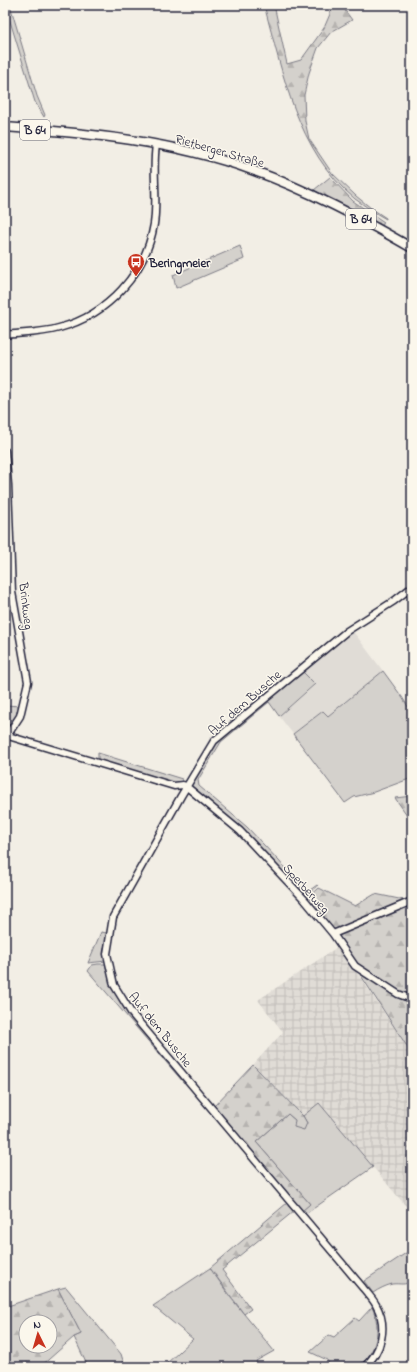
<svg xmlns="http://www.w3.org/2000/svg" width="417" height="1372" font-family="'Indie Flower',sans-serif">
<defs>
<pattern id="industrial-grid" width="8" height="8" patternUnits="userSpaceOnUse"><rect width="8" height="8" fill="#e0dcd6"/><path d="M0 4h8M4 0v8" fill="none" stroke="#c0bcb9"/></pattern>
<pattern id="forest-firs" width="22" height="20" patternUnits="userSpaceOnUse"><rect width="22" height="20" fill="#d4d1cc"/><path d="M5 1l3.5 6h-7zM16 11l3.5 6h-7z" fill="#b6b3b0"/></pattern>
</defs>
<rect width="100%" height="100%" fill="#f2eee5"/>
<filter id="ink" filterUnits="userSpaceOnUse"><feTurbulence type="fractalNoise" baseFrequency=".025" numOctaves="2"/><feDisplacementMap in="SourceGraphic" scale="8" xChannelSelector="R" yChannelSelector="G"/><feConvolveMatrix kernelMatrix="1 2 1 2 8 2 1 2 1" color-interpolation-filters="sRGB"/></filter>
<g filter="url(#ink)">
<!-- built -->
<path fill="#e0dcd6" d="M352,630l31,41 -56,46 -4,-6 -30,23 -14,-18 36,-31 -14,-15z"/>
<!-- industrial -->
<path fill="url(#industrial-grid)" d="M339,946l73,108v156l-2,1 -91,-108 -16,13 -50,-51 30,-33 -25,-32z"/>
<!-- green -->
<path fill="#d4d1cc" stroke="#7b7a84" d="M5,5h5l27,91 8,19 -1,2 -9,-15z
M240,246l4,13 -68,29 -3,-13z
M301,670l14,14 -36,32 -10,-14 -48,40 -23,38 1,6 48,41 32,34 27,32 11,-8 1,1 -14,11 -28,-31 -86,-79 27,-46z
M383,671l19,26 10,16v65l-38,14 -20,5 -9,6 -52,-69 30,-23 5,5z
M5,705l15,1 -2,9 -11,17 -2,-1z
M98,753l84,26v4l-8,1 -76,-22z
M101,932l6,1 -3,21 2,7 -18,2z
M98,964h7l7,21 74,96 -2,2 -96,-112 4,-6z
M319,1103l54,64 -66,46 -4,-4 7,-5 -54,-62 32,-28 7,6 12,3 -4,-7z
M412,1249v32c-8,5 -11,2 -20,3 -7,2 -13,5 -19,9l-9,-12z
M210,1268l21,30 43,53 -18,10 3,6h-91l-2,-3 27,-25 -40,-33z
M66,1287l55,67 4,13h-37l-14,-30 7,-3 -23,-45z
M372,1307c10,22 5,45 -14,60h-27l-4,-7 -17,-8 19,-17 5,2 21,-19 4,3z"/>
<!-- forest -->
<path fill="url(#forest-firs)" stroke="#7b7a84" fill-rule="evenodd" d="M264,5h10l13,59 14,-4 23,-32 6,-14 -1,-9h12l11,15 -21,12 -13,16 -9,25 -5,22 1,26 4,18 23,34 24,23 15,12 15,10v1c-11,-6 -21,-13 -31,-20 -58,-48 -72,-125 -91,-194z
M330,177l23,24 31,21 -2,4 -68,-36z
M412,796v26l-17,-24z
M319,888l36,18 20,-12 29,6 2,1 -73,30 -27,-31z
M408,905l4,5v137l-2,4 -54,-83 1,-2 -18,-29 1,-4z
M253,1065l50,51 4,7 -3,7 -10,-3 1,-7 -7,-6 -32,28 54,62 -8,7 -88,-105z
M287,1203l7,8 -72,59 29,39 -7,5 -34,-46z
M58,1289l23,45 -7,3 -34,30h-35v-60zM26,1322h24v24h-24z"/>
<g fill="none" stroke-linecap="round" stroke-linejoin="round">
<defs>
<path id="minor" d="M5,335c18,-2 37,-2 54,-7 49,-13 87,-55 95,-104 4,-27 -2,-53 2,-79
M5,451l3,34 4,107 16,90 -8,34 -15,23
M5,735l169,51 9,-1 4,2 53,44 64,68 29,35 22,32 43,28 14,5
M333,934l79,-33
M364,1367c18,-15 24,-41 12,-62 -3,-6 -9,-12 -13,-17l-231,-274 -18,-29 -7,-31 6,-37 68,-121 33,-55 133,-110 47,-30 18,-14"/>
<path id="major" d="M5,127c83,6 168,14 247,43 56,20 108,48 160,78"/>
</defs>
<!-- minor casing -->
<use href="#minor" stroke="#22223b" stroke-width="9"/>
<!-- major casing -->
<use href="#major" stroke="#22223b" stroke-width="11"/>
<!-- minor -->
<use href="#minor" stroke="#fbf7ec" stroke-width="6"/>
<!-- major -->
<use href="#major" stroke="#fbf7ec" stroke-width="8"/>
</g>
</g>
<!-- icons -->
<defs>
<symbol id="bus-pin" viewBox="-11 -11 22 30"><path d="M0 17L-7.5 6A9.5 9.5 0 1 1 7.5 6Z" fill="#c8321e" stroke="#fbf7ec"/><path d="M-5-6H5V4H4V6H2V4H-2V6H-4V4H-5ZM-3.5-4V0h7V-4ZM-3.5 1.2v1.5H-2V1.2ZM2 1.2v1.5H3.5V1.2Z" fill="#fff"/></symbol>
</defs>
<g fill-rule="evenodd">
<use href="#bus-pin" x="126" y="252" width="20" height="27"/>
</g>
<g text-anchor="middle" stroke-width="3" stroke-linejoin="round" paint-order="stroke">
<!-- shield labels -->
<g fill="#fbf7ec" stroke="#636270" stroke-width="1">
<rect x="20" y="120" width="30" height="20" rx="3"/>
<rect x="346" y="209" width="30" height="20" rx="3"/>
</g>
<g font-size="12" font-weight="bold" fill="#22223b">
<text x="35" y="134">B 64</text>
<text x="361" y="223">B 64</text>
</g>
<!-- street labels -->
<g font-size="13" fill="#22223b" stroke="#fbf7ec">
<text transform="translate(220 150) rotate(16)" y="5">Rietberger Straße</text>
<text transform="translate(27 606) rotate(83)" y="5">Brinkweg</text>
<text transform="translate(244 702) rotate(-41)" y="5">Auf dem Busche</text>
<text transform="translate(307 888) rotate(48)" y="5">Sperberweg</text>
<text transform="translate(161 1029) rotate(51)" y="5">Auf dem Busche</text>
</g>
<!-- poi labels -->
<g font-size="13" font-weight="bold" fill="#22223b" stroke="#fbf7ec" text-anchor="start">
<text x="149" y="267">Beringmeier</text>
</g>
</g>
<!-- margin -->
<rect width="417" height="1372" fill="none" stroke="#fbf7ec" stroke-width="20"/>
<rect x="10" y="10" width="397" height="1352" fill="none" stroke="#22223b" stroke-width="1.5" filter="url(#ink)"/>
<!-- north arrow -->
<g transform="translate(38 1334) rotate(355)"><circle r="19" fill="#fbf7ec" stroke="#a4a2a5"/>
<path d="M0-3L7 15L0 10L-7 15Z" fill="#c8321e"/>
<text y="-6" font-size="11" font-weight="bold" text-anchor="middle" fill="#22223b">N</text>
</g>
</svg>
